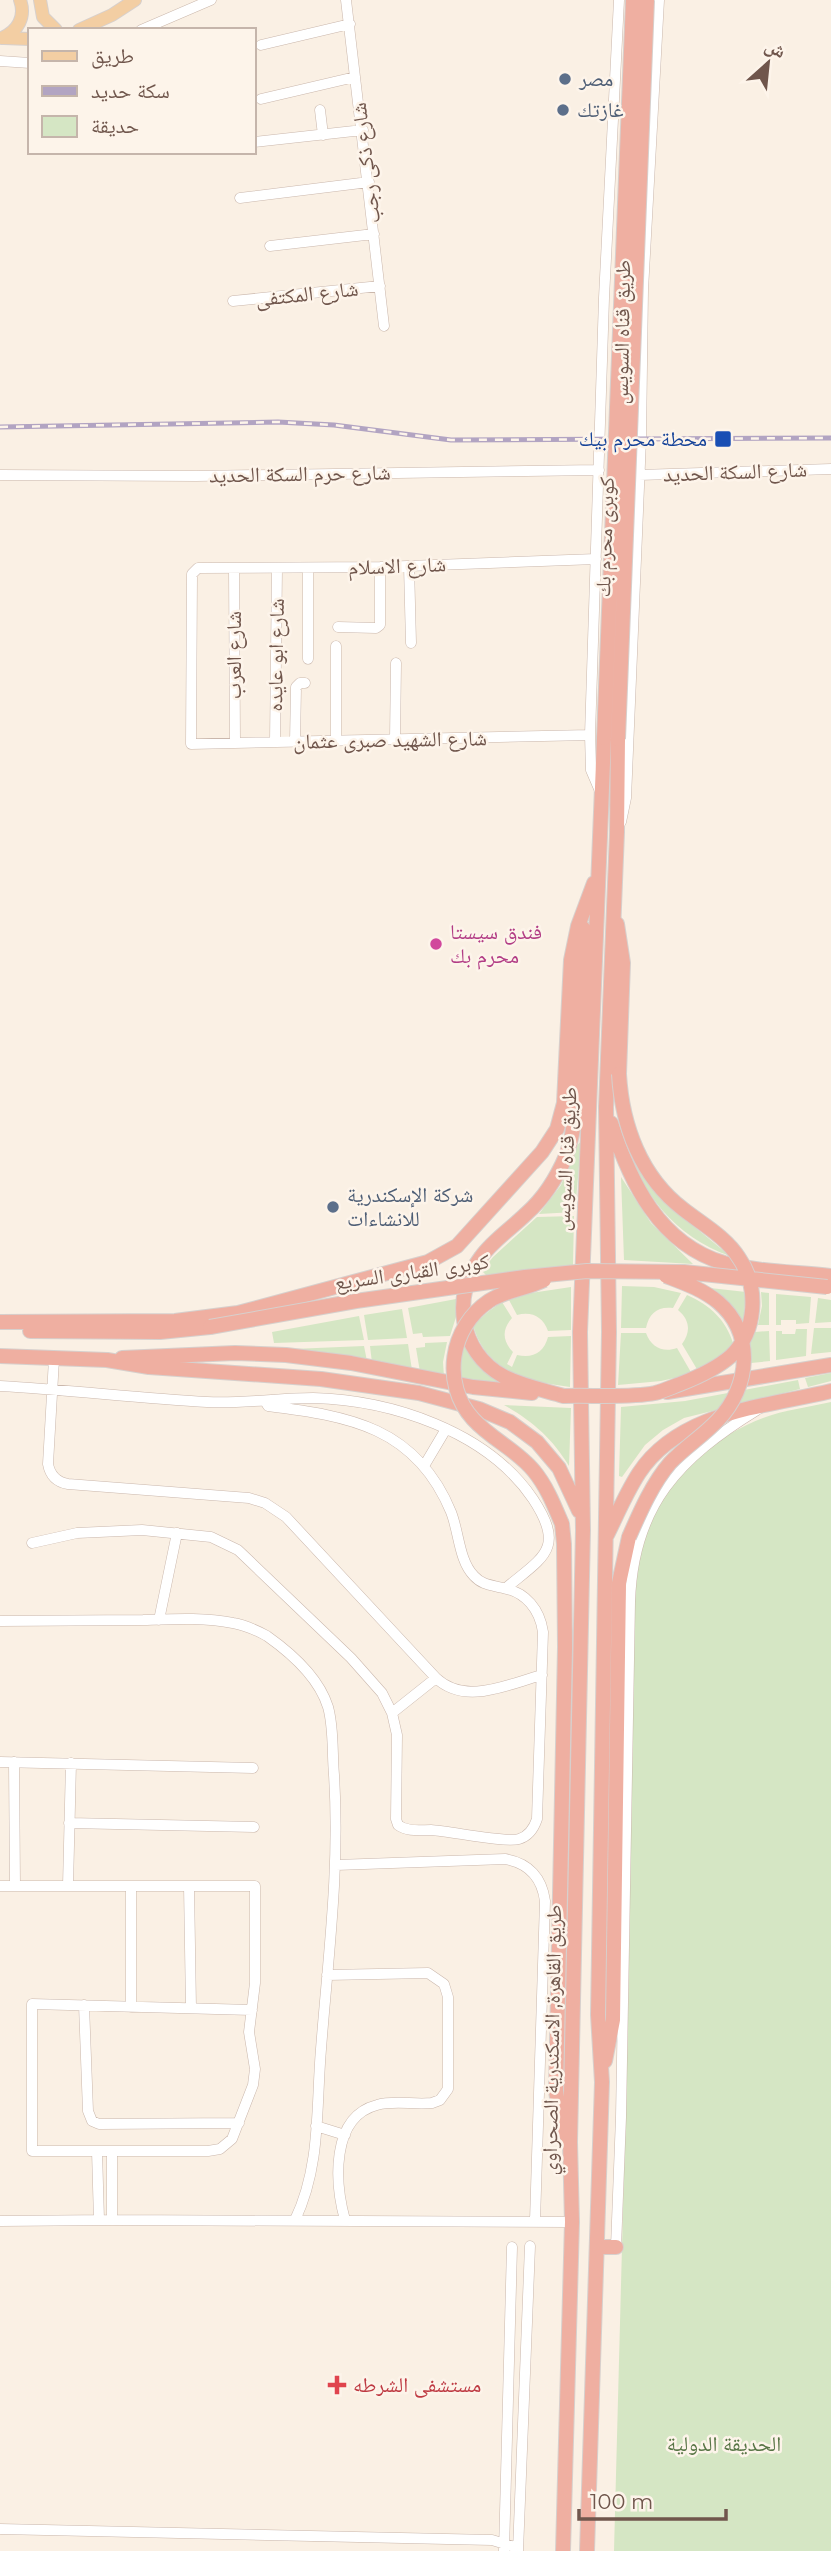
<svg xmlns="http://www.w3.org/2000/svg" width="831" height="2551" font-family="Montserrat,'Noto Naskh Arabic',sans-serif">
<rect width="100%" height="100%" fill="#faf0e4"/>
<!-- green -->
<path fill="#d5e6c4" d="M625,1137l49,73 56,46c-55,-19 -90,-63 -105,-119z
M581,1142l-6,70 -36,2 22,-29 17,-41z
M621,1177l30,46 42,41 -69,-4z
M574,1216l-1,49 -86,11 -5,-5 11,-14 44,-40z
M622,1286l32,1 27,6 -8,15c-15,-2 -24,5 -27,20h-25z
M571,1287v43l-23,1c-5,-14 -16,-20 -31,-16l-8,-15 22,-7z
M701,1287l45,5 -3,35z
M761,1292l8,1v32h-11l4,-19z
M776,1294l35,3 -2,26 -13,1v-4h-15v5h-5z
M687,1295c23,10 39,25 46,48l-12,14 -23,14 -16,-27c9,-12 8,-24 -4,-34z
M818,1298l13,2v22l-16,1z
M456,1299v18l-6,19 -27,1 -1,-4 -9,1 -5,-26z
M502,1302l10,16c-10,11 -10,23 1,34l-6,12 5,3 5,-12c16,4 27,-3 31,-18l23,-1 -1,51c-43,-6 -84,-15 -97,-62l16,-14z
M402,1309l5,29 -39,2 -4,-25z
M359,1316l5,24 -90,3 -2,-11z
M814,1328h17v24l-20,2z
M796,1329h11l-1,27 -30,4v-29h6v3h13z
M769,1331l1,30 -19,2 -3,-18 7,-13z
M621,1333h25c5,14 17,20 31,15l15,26 -31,7 -43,4z
M447,1342l-4,20 1,15 -24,-5 -4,-24 9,-1v-4z
M408,1344l4,26 -40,-7 -2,-17z
M464,1345l15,21 29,21 -48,-6 -2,-13z
M364,1346l3,15 -120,-14 46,2z
M831,1373v8l-23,6 -3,-9z
M798,1380l2,9 -116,29 -21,12 -18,15 -23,32 -3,-1 2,-69 64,-6z
M831,1402v1149h-217l14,-532 7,-441c5,-24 9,-51 21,-72 24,-40 63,-71 107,-88 21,-8 46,-11 68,-16z
M504,1405l67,3 -2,58c-17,-28 -37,-45 -65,-61z"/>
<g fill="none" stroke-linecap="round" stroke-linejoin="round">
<defs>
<path id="minor" d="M346,0l38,326
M141,30l70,-30
M261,45l89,-21
M0,61l30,2
M261,99l94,-22
M320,110l3,25
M254,142l109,-12
M240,198l129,-16
M270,246l104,-12
M233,301l147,-15
M0,475l196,1 403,-6
M639,475l192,-6
M409,566l2,77
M234,568l1,175
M338,627l38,1 4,-3v-58
M308,659v-91
M590,735l-399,9 1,-170 6,-6 182,-1 216,-8
M395,739l1,-76
M336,741v-95
M275,742l2,-174
M295,742l1,-55 4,-4h5
M600,791l-9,-21 -1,-35 14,-437 15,-298
M621,822l5,-24 15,-359 2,-149 16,-290
M54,1359l-6,105c2,11 8,18 20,20l181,14 16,5 21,14 150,161c30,28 72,6 106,-3
M0,1386c69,4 138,12 207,16 35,2 71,-4 106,-4 78,2 174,33 220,101 33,50 10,58 -27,89
M424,1466l22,-37
M32,1543l45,-10 65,-3 69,7 27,13 113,108 31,35 10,20 5,22 -1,84 2,6c9,7 22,5 33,5 19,1 74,13 88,9 10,-3 15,-11 18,-20l6,-187c-3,-22 -17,-40 -40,-44 -11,-3 -21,-3 -29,-12 -15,-15 -15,-44 -23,-64 -35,-85 -102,-96 -183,-106l-3,-5
M159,1620l18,-87
M0,1621c48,0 95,-1 143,-1 29,-1 61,-3 90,3 12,2 23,7 34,13 24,17 52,42 61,71 6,21 4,46 6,68 6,94 -6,182 -13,274 -5,59 0,117 -26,171
M392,1713l44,-35
M0,1762l253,6
M14,1762l1,124
M69,1823l185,4
M336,1865l169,-6c24,4 37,19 40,42l-10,320
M0,1886h255v97l-6,49 6,37 -2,16 -21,54 -12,10 -12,2h-176v-147l220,6
M68,1886l3,-123
M131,1886v121
M189,1886l2,122
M327,1975l101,-2 16,11 4,13v92l-8,11 -8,3c-18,2 -38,-3 -55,2 -47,12 -42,79 -32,115
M84,2005l4,106 4,10 7,3 140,-1
M316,2126l29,9
M97,2151l2,69
M112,2220v-69
M0,2221l112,-1 460,2
M616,2247l5,-130 9,-515c3,-97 49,-144 127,-192
M0,2529l492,11 26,8
M504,2551l8,-304
M518,2551l12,-305"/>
<path id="major" d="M40,0l3,17 13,13
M79,30l33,-15 23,-15
M2,38c16,-7 24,-21 18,-38
M4,38l26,1"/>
<path id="highway" d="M617,924l6,39 -4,111
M611,1123c19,59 48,121 113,140 34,9 72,9 107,13
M0,1322l175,-1 63,-8 190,-51 29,-16 85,-94 15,-23 7,-26 7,-143 7,-34 16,-43
M30,1331l130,1 50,-5
M0,1356l107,4 42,7 172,12 98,14 60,16 31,13 27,20 22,26 20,43
M122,1358l113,-5 51,2 65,8 122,24 59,6
M667,1392l164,-27
M564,1396c-20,-6 -42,-10 -61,-20 -44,-24 -52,-81 -22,-119 12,-17 31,-29 46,-44 17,-15 30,-36 39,-57 12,-33 11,-71 12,-105 2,-41 5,-82 5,-123
M562,1524l2,20 1,103 -9,444 6,37 8,13
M607,1535c10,-20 19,-42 32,-62 41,-62 126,-66 192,-82
M605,2061l8,-41 6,-437 10,-46
M598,2247h18
M563,2551l9,-329 -2,-80 13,-612 -3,-198 24,-594
M587,2551l15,-469 -4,-67 11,-683 -3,-225 11,-275 1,-93"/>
</defs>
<!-- minor casing -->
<use href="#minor" stroke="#cab7ac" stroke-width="11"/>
<!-- major casing -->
<use href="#major" stroke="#d7d0cd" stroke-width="14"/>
<!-- highway casing -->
<use href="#highway" stroke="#d7d0cd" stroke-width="16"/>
<!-- minor -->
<use href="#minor" stroke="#fff" stroke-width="10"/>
<!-- major -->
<use href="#major" stroke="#f3cea3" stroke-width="12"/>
<!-- highway -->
<use href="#highway" stroke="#efafa1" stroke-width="14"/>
<defs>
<path id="rail" d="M0,427l278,-5 56,3 117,15 380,-2"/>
</defs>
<!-- rail casing -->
<use href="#rail" stroke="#b2a4c2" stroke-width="5"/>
<!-- rail -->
<use href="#rail" stroke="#fdf4ea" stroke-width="2.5" stroke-dasharray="8" stroke-linecap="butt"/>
<defs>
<path id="highway-bridge" d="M604,738l29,-738
M618,739l29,-739
M544,1280c-18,9 -38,10 -55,21 -39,26 -48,83 -16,118 18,20 44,31 61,52 13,16 20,34 28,53
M210,1327l146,-26 169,-24 62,-6 97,1 143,15
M564,1396c26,-1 67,2 91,-3 8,-2 17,-6 25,-9 18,-7 36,-15 51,-28 26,-25 28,-69 8,-98 -13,-21 -37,-34 -56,-49 -42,-32 -61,-83 -64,-135
M629,1537c11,-25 23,-53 41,-74 15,-16 33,-27 48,-43 32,-33 37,-87 0,-118 -16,-13 -34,-19 -52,-26"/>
</defs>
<!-- highway-bridge casing -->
<use href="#highway-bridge" stroke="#d7d0cd" stroke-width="16" stroke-linecap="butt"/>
<!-- highway-bridge -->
<use href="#highway-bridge" stroke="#efafa1" stroke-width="14"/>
</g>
<!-- markers -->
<g fill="#5c6f8a" stroke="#fdf4ea" stroke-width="2.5">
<circle cx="565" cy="79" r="7"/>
<circle cx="563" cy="110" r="7"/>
<circle cx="333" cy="1207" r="7"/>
</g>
<rect fill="#1a4fb4" stroke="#fdf4ea" stroke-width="2.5" x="714" y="430" width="18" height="18" rx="3.5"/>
<circle fill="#d1479c" stroke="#fdf4ea" stroke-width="2.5" cx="436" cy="944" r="7"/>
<path fill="#e0444e" stroke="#fdf4ea" stroke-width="2.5" d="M333.5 2374.5h7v7h7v7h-7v7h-7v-7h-7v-7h7z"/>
<g text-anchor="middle" stroke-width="5" stroke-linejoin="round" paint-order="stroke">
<!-- service labels -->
<g font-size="21" fill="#4e5e75" stroke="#fdf4ea" text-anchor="start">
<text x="579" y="86">مصر</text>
<text x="577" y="117">غازتك</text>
<text x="347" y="1202">شركة الإسكندرية<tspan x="347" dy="24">للانشاءات</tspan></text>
</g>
<!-- street labels -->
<g font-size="21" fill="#70564c" stroke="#fdf4ea">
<text transform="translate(366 163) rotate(-97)" y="7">شارع ذكى رجب</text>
<text transform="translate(307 294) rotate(-6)" y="7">شارع المكتفى</text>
<text transform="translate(622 332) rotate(-89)" y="7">طريق قناه السويس</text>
<text transform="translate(735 472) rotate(-2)" y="7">شارع السكة الحديد</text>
<text transform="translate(300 474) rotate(-1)" y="7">شارع حرم السكة الحديد</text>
<text transform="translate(605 537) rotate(-88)" y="7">كوبرى محرم بك</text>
<text transform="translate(397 566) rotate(-2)" y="7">شارع الاسلام</text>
<text transform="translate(234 655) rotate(-90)" y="7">شارع العرب</text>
<text transform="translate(276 655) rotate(-89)" y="7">شارع ابو عايده</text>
<text transform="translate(390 740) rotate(-1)" y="7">شارع الشهيد صبرى عثمان</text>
<text transform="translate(566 1159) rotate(-87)" y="7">طريق قناه السويس</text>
<text transform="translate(412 1272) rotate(-8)" y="7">كوبرى القبارى السريع</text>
<text transform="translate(552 2040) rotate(-89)" y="7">طريق القاهرة, الاسكندرية الصحراوي</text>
</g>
<!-- transit labels -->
<g font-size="21" fill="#164399" stroke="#fdf4ea" text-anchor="end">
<text x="707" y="446">محطة محرم بيك</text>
</g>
<!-- hotel labels -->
<g font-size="21" fill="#b23c85" stroke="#fdf4ea" text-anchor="start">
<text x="450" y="939">فندق سيستا<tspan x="450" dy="24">محرم بك</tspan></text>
</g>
<!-- health labels -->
<g font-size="21" fill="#be3a42" stroke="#fdf4ea" text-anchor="start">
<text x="353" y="2392">مستشفى الشرطه</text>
</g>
<!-- park labels -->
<g font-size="21" fill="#577545" stroke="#fdf4ea">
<text x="724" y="2451">الحديقة الدولية</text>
</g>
</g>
<!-- legend -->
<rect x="28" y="28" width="228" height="126" fill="#fdf4ea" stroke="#c5b5ab" stroke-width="2"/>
<rect x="42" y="51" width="35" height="10" fill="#f3cea3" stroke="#c5b5ab" stroke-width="2"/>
<text x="91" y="63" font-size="21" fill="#70564c">طريق</text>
<rect x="42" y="86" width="35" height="10" fill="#b2a4c2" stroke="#c5b5ab" stroke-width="2"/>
<text x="91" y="98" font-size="21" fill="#70564c">سكة حديد</text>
<rect x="42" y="116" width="35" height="21" fill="#d5e6c4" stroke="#c5b5ab" stroke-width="2"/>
<text x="91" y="133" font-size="21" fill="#70564c">حديقة</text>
<!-- north arrow -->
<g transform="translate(768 63) rotate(27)" stroke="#fdf4ea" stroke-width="5" paint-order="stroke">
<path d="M0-5L12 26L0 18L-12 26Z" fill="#70564c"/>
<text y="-10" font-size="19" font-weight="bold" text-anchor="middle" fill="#70564c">ش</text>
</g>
<!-- scale -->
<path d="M579 2509v10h147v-10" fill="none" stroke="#70564c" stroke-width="3.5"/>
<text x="590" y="2509" font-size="21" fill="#70564c" stroke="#fdf4ea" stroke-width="5" paint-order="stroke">100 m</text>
</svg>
